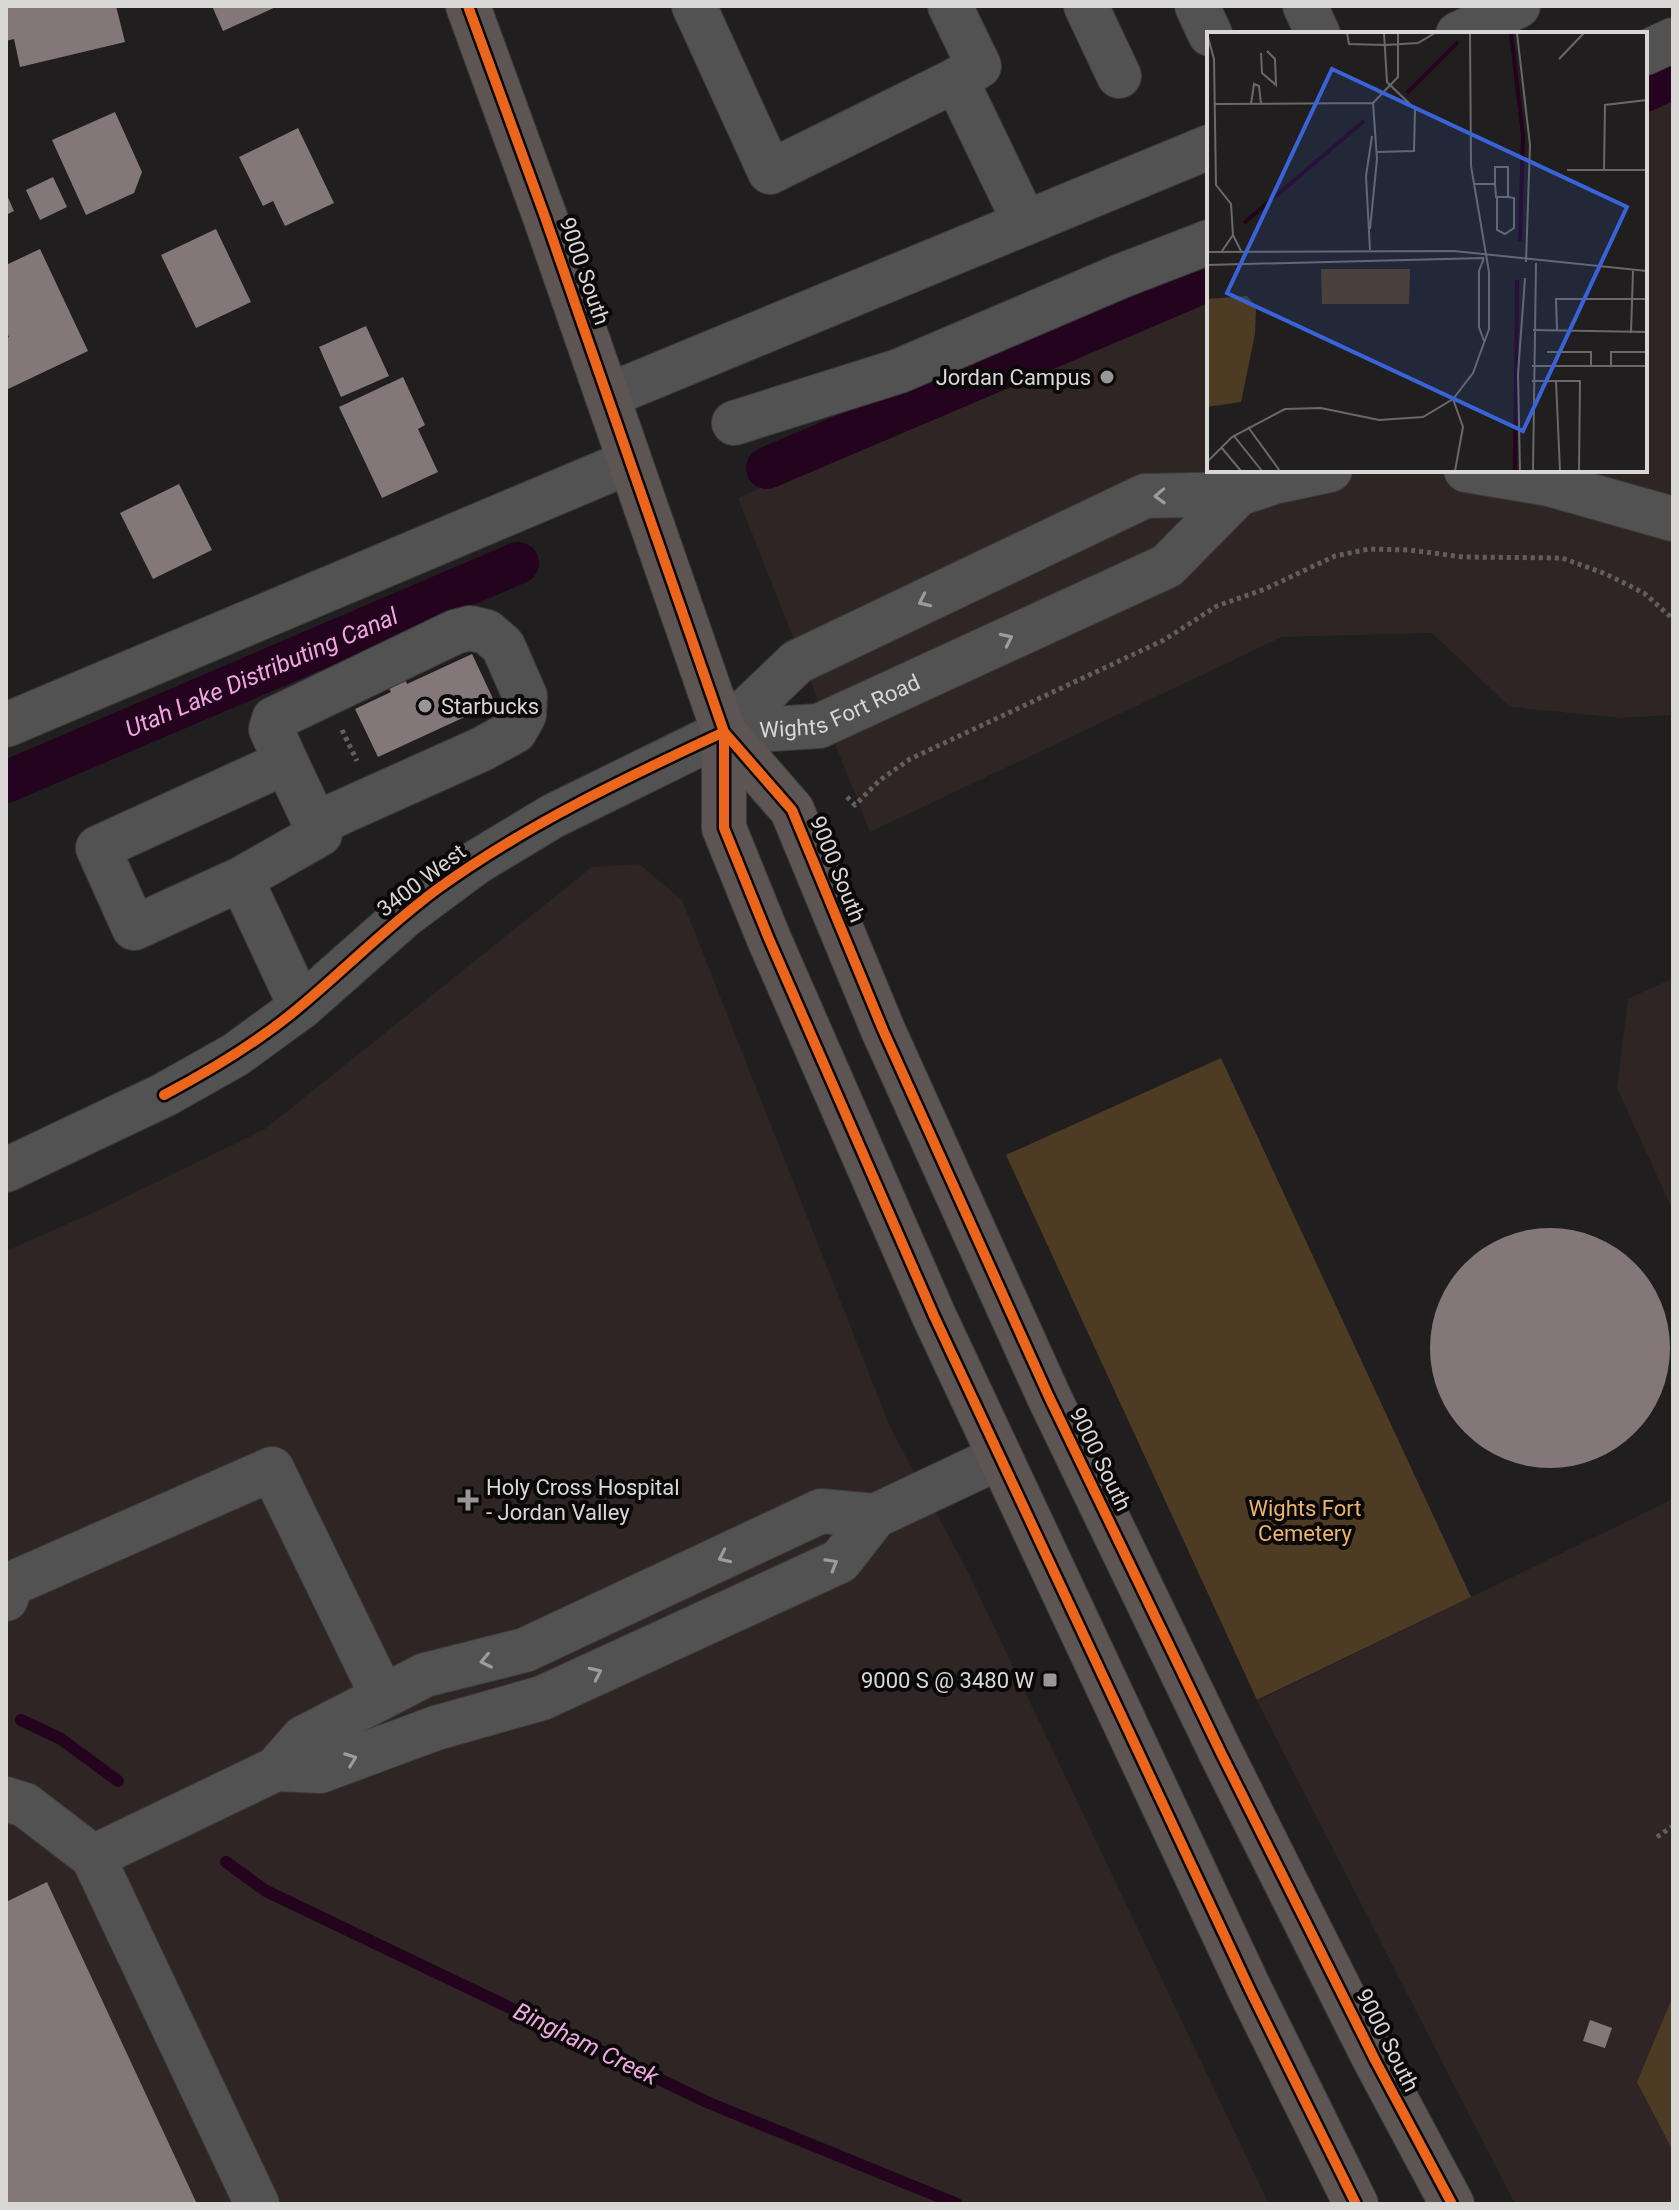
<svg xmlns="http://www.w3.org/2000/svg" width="1679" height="2210" font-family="Roboto,sans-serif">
<rect width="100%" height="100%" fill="#201e1e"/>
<!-- built -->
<path fill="#2e2524" d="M1673,75v640l-52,3 -111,-11 -78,-74 -150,4 -412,195 -132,-334 471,-213v185h436v-382z
M639,864l43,36 209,529 76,141 302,634h-1263v-953l93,-41 166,-81 327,-262z
M1673,978v233l-56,-123 11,-89z
M1673,1499v705h-158l-258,-503z"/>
<!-- green -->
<path fill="#4e3b23" d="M1221,1058l250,539 -214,103 -251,-545z
M1673,1996v155l-36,-69z"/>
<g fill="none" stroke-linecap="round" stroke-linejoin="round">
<!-- stream -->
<path stroke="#23031e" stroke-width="12" d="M21,1720l40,19 57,42
M226,1862l40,29 443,212 248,101"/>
<!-- canal -->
<g stroke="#23031e" stroke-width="42">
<path d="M1645,91l28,-13"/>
<path d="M767,468l442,-188"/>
<path id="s1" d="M6,782l512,-219"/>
</g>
</g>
<!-- building -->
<path fill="#84777a" d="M6,6h110l9,36 -105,25 -6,-28 -8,2z
M212,6h66l-55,25z
M115,112l27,60 -8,21 -48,22 -34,-75z
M298,128l36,75 -49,23 -12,-25 -10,5 -24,-49z
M53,177l14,30 -27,13 -14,-30z
M6,193l8,18 -8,4z
M216,229l35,73 -55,26 -35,-73z
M40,249l48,102 -82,39v-51l3,-2 -3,-6v-66z
M366,326l23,50 -48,21 -22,-50z
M403,377l22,48 -7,4 20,43 -56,26 -43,-91z
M179,484l33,66 -59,29 -33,-66z
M472,654l23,49 -117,54 -23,-48 36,-17 -4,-7 17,-8 3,7z
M1430 1348a120 120 0 1 1 240 0a120 120 0 1 1-240 0Z
M47,1882l150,322h-191v-302z
M1590,2020l22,8 -7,20 -22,-7z"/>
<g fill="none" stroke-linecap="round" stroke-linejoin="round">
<defs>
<g id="minor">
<path d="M694,6l76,166 186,-92"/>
<path d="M950,6l29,60 -23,14 69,143"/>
<path d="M1086,6l33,70"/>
<path d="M1197,6l13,28"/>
<path d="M1305,6l13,28"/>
<path d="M1458,34l60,-28"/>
<path d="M1645,53l28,-13"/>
<path d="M607,396l602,-249"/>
<path d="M734,423l165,-52 222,-95 88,-34"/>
<path d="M1466,470l83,14 124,35"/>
<path d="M6,725l623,-263"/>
<path id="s2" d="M724,732l95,-6 348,-160 71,-72"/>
<path d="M286,762l-15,-33 3,-10 181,-87 15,-4 17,4 16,14 22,50 -1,19 -9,16 -33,18 -167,75"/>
<path d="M241,879l79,-45 -34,-72 -188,86 36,80 107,-49 60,128"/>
<path d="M6,1170l158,-75 71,-40 66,-48 104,-92 70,-52 78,-47 171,-84 73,-70 348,-166 93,-2 36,-12 56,-12"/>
<path d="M6,1599l5,-15 261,-115 110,226"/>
<path d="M276,1769l44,2 116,-43 106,-30 298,-137 35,-45 125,-59"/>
<path d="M6,1799l19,6 68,52 164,347"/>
<path d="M93,1857l183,-88 27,-31 122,-63 100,-25 296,-139 54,5"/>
</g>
<path id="major" d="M468,6l77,211 179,515v96l45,111 165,377 316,674 106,214
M724,732l68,78 91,220 166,367 172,356 154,307 77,144"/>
</defs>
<!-- minor casing -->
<use href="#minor" stroke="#3b3939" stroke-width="46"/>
<!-- major casing -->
<use href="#major" stroke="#3b3939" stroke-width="46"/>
<!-- path -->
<path stroke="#605e5e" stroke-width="5" stroke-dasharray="4 4" stroke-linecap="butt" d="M342,730l15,31
M847,797l8,8 25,-25 30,-21 254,-119 53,-34 48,-17 70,-33 34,-7 41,1 53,7 99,1 44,16 38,19 29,26
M1657,1837l16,-11"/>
<!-- minor -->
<use href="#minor" stroke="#535252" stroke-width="44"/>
<!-- major -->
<use href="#major" stroke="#5c5554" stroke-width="44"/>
<defs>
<path id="cycleway" d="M468,6l77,211 179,515v96l45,111 165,377 316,674 106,214
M724,732l68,78 91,220 166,367 172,356 154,307 77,144
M164,1095c49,-26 96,-54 138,-90 45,-38 87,-80 134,-115 90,-65 189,-112 288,-158"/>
</defs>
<!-- cycleway casing -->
<use href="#cycleway" stroke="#0a0808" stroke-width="15"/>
<!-- cycleway -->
<use href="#cycleway" stroke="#eb651d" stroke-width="10"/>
</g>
<!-- one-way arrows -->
<defs><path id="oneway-chevron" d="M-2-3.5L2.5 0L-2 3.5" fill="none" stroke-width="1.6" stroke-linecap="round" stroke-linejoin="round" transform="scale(2)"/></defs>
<g stroke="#9d9b9b">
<use href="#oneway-chevron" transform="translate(1160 496) rotate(178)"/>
<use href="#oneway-chevron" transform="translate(924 601) rotate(155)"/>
<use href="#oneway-chevron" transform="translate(1007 639) rotate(-25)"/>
<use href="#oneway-chevron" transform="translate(724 1557) rotate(155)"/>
<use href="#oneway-chevron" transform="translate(832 1564) rotate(-30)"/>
<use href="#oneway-chevron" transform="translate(486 1661) rotate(168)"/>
<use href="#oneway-chevron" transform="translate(596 1673) rotate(-25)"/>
<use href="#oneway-chevron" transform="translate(351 1759) rotate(-21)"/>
</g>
<!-- markers -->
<g fill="#989696" stroke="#0a0808" stroke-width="3">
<circle cx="1107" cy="377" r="8"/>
<circle cx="425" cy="706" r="8"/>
<path d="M464 1488h8v8h8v8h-8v8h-8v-8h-8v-8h8z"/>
<rect x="1042" y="1672" width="16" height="16" rx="4"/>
</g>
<g text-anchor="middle" stroke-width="8" stroke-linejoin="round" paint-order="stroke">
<!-- street labels -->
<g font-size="22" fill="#d9d7d6" stroke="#0a0808">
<text transform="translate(585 271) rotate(71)" y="8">9000 South</text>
<text dy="8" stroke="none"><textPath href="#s2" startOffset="120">Wights Fort Road</textPath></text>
<text transform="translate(838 869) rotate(68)" y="8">9000 South</text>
<text transform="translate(421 880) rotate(-37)" y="8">3400 West</text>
<text transform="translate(1101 1459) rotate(64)" y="8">9000 South</text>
<text transform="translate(1388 2040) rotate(63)" y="8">9000 South</text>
</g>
<!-- poi labels -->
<g font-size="22" fill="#d9d7d6" stroke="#0a0808" text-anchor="end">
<text x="1091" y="385">Jordan Campus</text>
<text x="441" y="714" text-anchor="start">Starbucks</text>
<text x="486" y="1495" text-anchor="start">Holy Cross Hospital<tspan x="486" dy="25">- Jordan Valley</tspan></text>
<text x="1034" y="1688">9000 S @ 3480 W</text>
</g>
<!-- park labels -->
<g font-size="22" fill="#ebb36e" stroke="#0a0808">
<text x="1305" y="1516">Wights Fort<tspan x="1305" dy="25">Cemetery</tspan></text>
</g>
<!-- water labels -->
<g font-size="24" font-style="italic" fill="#eea8df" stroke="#0a0808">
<text dy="8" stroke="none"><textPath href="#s1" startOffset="278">Utah Lake Distributing Canal</textPath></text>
<text transform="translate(586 2044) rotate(26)" y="8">Bingham Creek</text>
</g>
</g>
<!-- overview -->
<g transform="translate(1207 32)">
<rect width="440" height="440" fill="#201e1e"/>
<path d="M114,237h89l-1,35h-87zM40,264l9,10 -1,28 -14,68 -34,5v-108z" fill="#4e3b23"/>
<path fill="none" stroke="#23031e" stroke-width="4" d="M304,1l12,102 -3,106M200,61l51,-51M37,191l120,-102M308,439l2,-191"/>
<path fill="none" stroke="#6a6868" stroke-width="2" d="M140,1l2,11 36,1 33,-2 17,-10M158,1h59M310,1l13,112 -4,117M0,2l7,25 2,126 15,19 2,31M54,21l1,20 14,12 -1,-26 -8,-8M352,27l25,-26M8,72l158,-1 25,-26v-44M44,72l3,-20 5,2 2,18M170,120l37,-1 1,-42 -28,-27 -3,-49M360,138h80M397,138l1,-65 42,-5M267,152h21v-17h13v30h-12l-1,-13M290,165v33l8,4 9,-6v-30l-6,-1M163,197l7,-70 -4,-56M163,218l-4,-74 6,-40M15,219l11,-16 8,16M0,220l247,-1 193,20M0,233l277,-7M326,298l114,2M350,298l-1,-31h91M424,301l2,-62M277,309l-5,-14v-56l5,-13M340,320h44v14M325,334h115M404,334v-14h36M325,349h24l4,90M349,349h24l-1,90M246,367l10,28 -8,44M41,395l32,44M27,404l28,35M14,415l20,24M0,430l25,-25 53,-28 36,-1 58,12 44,-3 30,-18 20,-26 16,-44v-57l-18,-106 -1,-133M313,439l-2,-97 7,-96M326,439l3,-208"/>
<path fill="#3963d8" fill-opacity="0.15" stroke="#3963d8" stroke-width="4" d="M125,37l295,138 -104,224 -296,-138z"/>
<rect width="440" height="440" fill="none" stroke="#d9d7d6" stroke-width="4"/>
</g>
<!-- border -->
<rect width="1679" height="2210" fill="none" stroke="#d9d7d6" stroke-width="16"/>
</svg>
